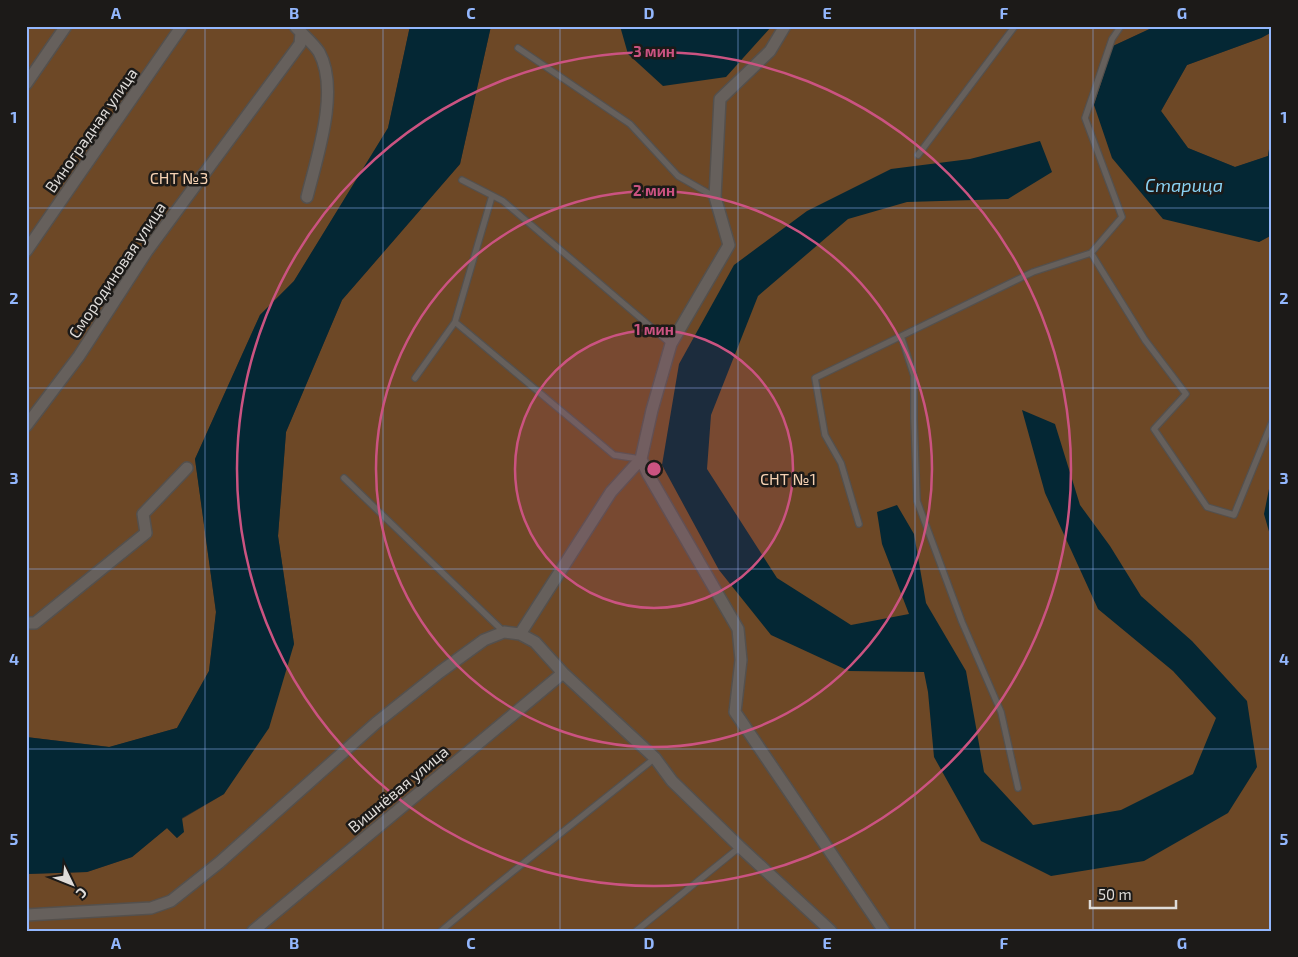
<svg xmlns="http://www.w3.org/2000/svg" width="1298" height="957" font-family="'Exo 2',sans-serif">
<rect width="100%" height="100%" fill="#37322e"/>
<!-- green -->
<path fill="#6d4826" d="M26,26h384l-22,102 -94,153 -34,34 -65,144 21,153 -7,59 -32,57 -67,19 -84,-10z
M491,26h665l-43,20 -19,59 165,137 13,-7v696h-1246v-57l61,-2 45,-15 35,-29 10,10 5,-19 42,-25 70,-150 -16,-108 8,-104 56,-132 118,-136z
M1272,32v98l-4,26 -33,11 -47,-19 -27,-37 26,-46 74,-27z"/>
<!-- water -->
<path fill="#042734" d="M410,26h81l-31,138 -118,136 -56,132 -8,104 16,108 -25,84 -45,66 -42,24 2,14 -7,6 -10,-10 -35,29 -45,15 -61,2v-137l83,10 68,-19 32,-57 7,-59 -21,-153 65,-144 34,-34 94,-153z
M620,26h152l-46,51 -63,9 -35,-32z
M1156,26h116v6l-11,6 -74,27 -26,46 27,37 47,19 33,-11 4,-26v105l-13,7 -96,-23 -51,-61 -18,-53 19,-59z
M1040,141l12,31 -44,27 -101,3 -59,17 -90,77 -47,119 -4,54 70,109 74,47 58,-11 -27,-70 -5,-32 20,-7 17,29 12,69 40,68 18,101 49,53 88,-15 72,-36 23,-56 -43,-47 -75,-62 -53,-116 -23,-83 33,14 25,81 30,41 31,50 51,45 55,60 10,66 -29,46 -84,48 -93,15 -70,-35 -47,-84 -6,-65 -4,-20 -75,-1 -78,-36 -52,-65 -57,-105 17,-101 55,-99 73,-54 84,-42 79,-10z
M1272,474v68l-8,-28z"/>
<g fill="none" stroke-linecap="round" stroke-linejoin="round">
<defs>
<path id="service" d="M1121,26l-9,13 -27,79 37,99 -31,36 54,87 41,54 -32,35 53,78 27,8 38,-93
M518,48l112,76 48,52 37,21
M918,155l97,-129
M462,180l41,21 168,143
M492,196l-37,126 159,133 26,4
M901,336l13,40v43l3,82 45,121 39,90 17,76
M415,378l40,-56
M344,478l160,154
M859,524l-18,-61 -16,-28 -10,-57 218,-106 58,-19
M441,931l54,-45 160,-128
M636,931l104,-84"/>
<path id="minor" d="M295,26c8,9 18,17 24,26 21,38 -2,105 -12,145
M785,26l-15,25 -50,48 -5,98 14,48 -58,99 -19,66 -11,49 7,15 90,155 3,31 -6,52 149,219
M26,84l40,-58
M26,251l156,-225
M26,426l53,-70 68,-105 153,-207 1,-11
M26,623h9l111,-90 -3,-19 44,-46
M520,634l91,-142 30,-33
M26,915l125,-7 20,-7 49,-39 156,-139 64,-51 44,-32 20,-8 16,2 15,8 28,31 92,85 17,23 68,66 91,84
M253,931l310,-258"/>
</defs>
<!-- service casing -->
<use href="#service" stroke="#54504d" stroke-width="8"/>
<!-- minor casing -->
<use href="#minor" stroke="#54504d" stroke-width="14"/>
<!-- service -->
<use href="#service" stroke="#66605c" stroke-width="5.5"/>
<!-- minor -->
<use href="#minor" stroke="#66605c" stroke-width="11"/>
</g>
<!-- grid -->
<path fill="none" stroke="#93b7fd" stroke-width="1" stroke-opacity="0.55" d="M205,26v905M383,26v905M560,26v905M738,26v905M915,26v905M1093,26v905M26,208h1246M26,388h1246M26,569h1246M26,749h1246"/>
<!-- distance rings -->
<circle cx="654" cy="469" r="139" fill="#cb5381" fill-opacity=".12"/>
<g fill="none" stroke="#cb5381" stroke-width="2.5">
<circle cx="654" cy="469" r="139"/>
<circle cx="654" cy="469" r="278"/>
<circle cx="654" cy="469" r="417"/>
</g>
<g text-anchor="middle" stroke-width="5" stroke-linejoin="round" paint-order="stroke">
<!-- street labels -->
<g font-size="16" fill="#dfdcd9" stroke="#1c1a18">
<text transform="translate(91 130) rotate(-55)" y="6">Виноградная улица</text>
<text transform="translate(117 270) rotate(-56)" y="6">Смородиновая улица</text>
<text transform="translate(398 789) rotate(-40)" y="6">Вишнёвая улица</text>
</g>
<!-- park labels -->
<g font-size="16" fill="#f5d1b2" stroke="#1c1a18">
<text x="179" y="184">СНТ №3</text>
<text x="788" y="485">СНТ №1</text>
</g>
<!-- water labels -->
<g font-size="18" font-style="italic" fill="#89d2f3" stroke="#1c1a18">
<text x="1184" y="192">Старица</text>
</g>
</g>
<circle cx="654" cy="469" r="8" fill="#cb5381" stroke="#1c1a18" stroke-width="2.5"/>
<g font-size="15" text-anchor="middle" font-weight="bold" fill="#cb5381" stroke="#1c1a18" stroke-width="5" stroke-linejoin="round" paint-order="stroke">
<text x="654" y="57">3 мин</text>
<text x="654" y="196">2 мин</text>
<text x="654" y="335">1 мин</text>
</g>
<!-- border -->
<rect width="1298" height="957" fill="none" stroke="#1c1a18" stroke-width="55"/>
<!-- north arrow -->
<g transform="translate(72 884) rotate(133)" stroke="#1c1a18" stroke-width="4" paint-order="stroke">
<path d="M0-4L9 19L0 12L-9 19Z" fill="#dfdcd9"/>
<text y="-8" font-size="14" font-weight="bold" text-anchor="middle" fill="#dfdcd9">С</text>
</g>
<!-- scale -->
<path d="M1090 900v8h86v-8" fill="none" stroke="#dfdcd9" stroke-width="2.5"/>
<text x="1098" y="900" font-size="15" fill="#dfdcd9" stroke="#1c1a18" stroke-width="4" paint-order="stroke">50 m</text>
<rect x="28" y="28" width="1242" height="902" fill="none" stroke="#93b7fd" stroke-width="2"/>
<g font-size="16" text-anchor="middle" font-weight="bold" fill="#93b7fd">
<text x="116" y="19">A</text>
<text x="294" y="19">B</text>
<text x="471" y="19">C</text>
<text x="649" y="19">D</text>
<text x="827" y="19">E</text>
<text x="1004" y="19">F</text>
<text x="1182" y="19">G</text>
<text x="14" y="123">1</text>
<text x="1284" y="123">1</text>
<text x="14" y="304">2</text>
<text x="1284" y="304">2</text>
<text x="14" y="484">3</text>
<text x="1284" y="484">3</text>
<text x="14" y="665">4</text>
<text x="1284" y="665">4</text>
<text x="14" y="845">5</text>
<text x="1284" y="845">5</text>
<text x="116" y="949">A</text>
<text x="294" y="949">B</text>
<text x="471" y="949">C</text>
<text x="649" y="949">D</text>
<text x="827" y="949">E</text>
<text x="1004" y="949">F</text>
<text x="1182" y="949">G</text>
</g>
</svg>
